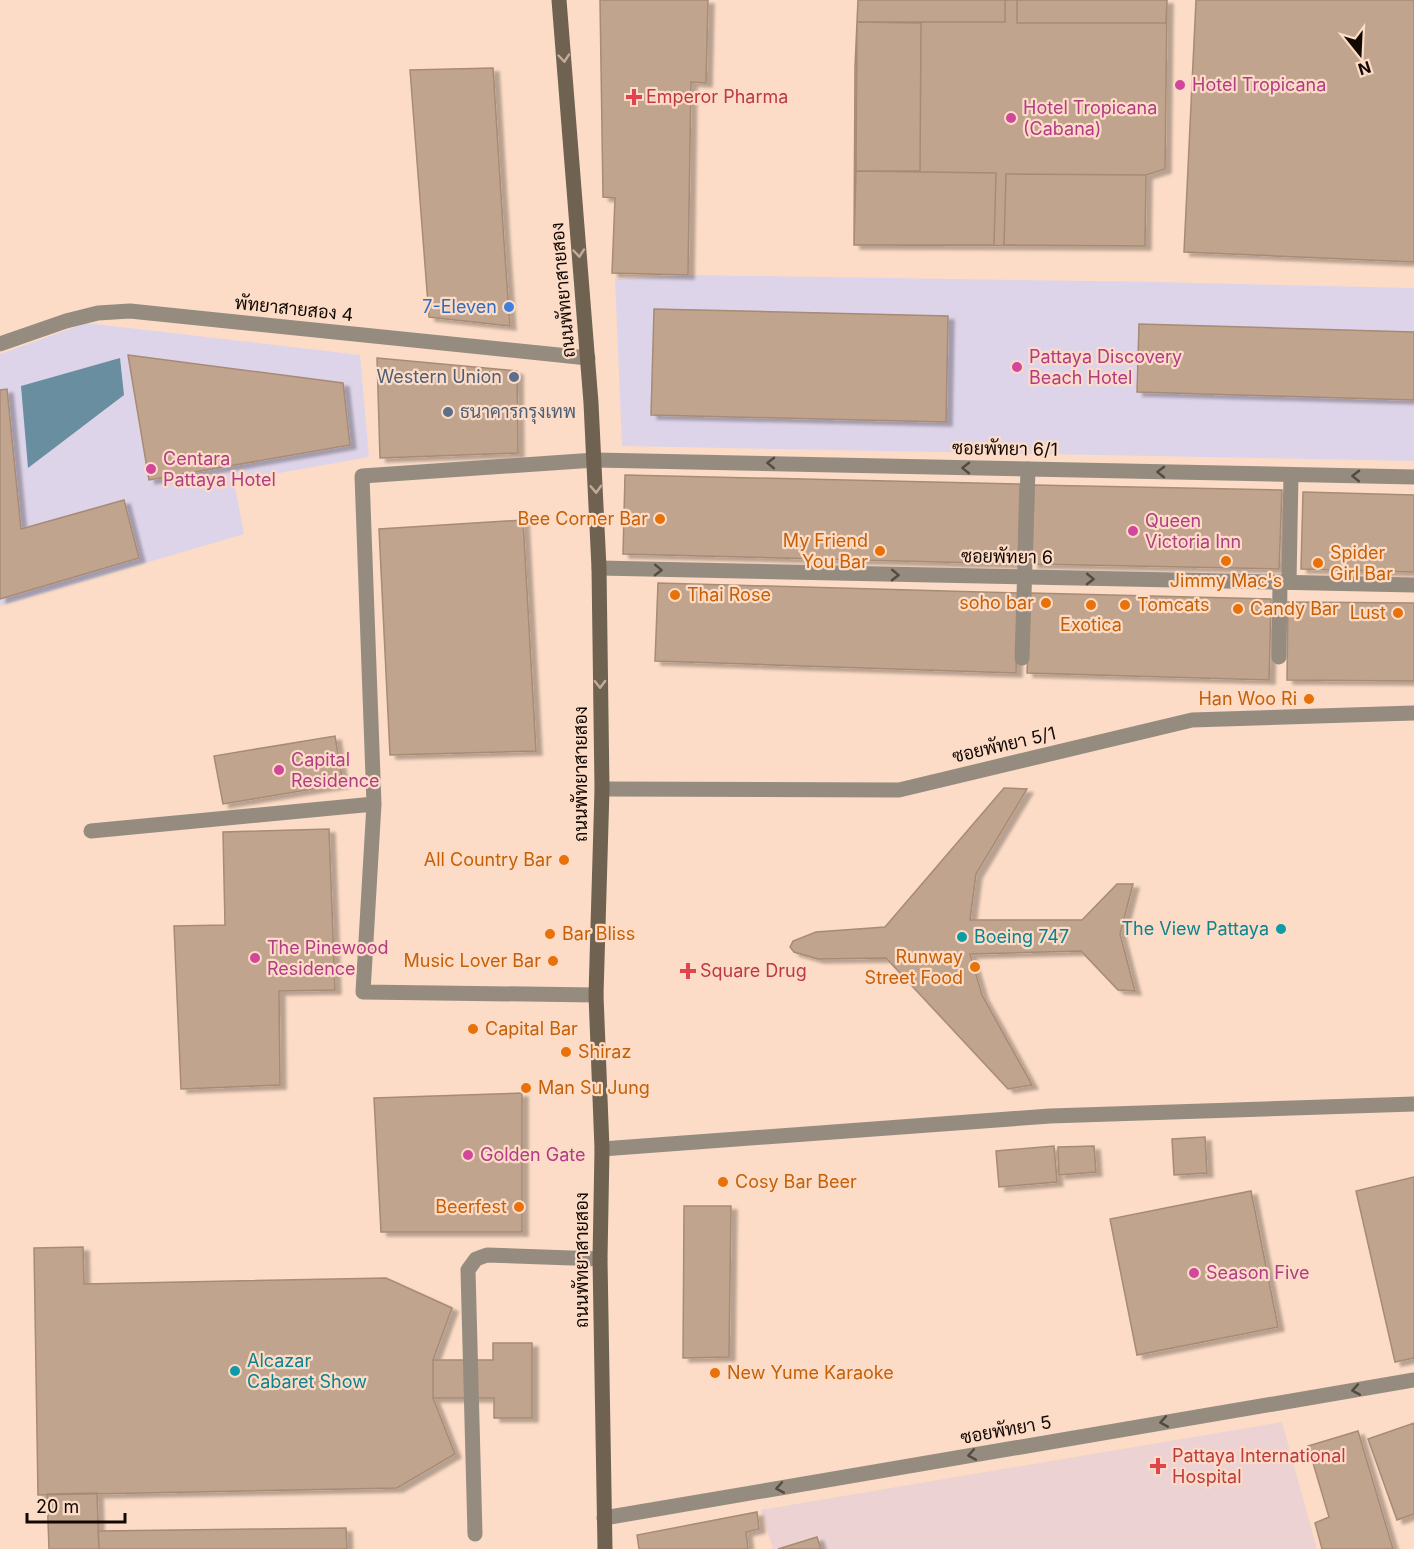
<svg xmlns="http://www.w3.org/2000/svg" width="1414" height="1549" font-family="Inter,Sarabun,sans-serif">
<defs>
<filter id="shadow"><feDropShadow dx="6" dy="4" stdDeviation="1.5" flood-color="#0004"/></filter>
</defs>
<rect width="100%" height="100%" fill="#fcdcc6"/>
<!-- commercial -->
<path fill="#ded4e9" d="M688,275l469,7 257,6v173l-792,-15 -7,-167z
M86,323l274,32 9,102 -135,24 10,53 -244,72v-252z"/>
<!-- medical -->
<path fill="#ecd2d2" d="M1282,1422l35,127h-544l-12,-39z"/>
<!-- water -->
<path fill="#688e9f" d="M120,358l4,37 -96,73 -7,-82z"/>
<!-- building -->
<path fill="#c1a48d" stroke="#a78b75" stroke-width="1.5" filter="url(#shadow)" d="M600,0h108l-2,83 -15,-1 -3,193 -76,-2 3,-75 -12,-1z
M858,0h147v22h-148z
M858,0h309l-2,169 -19,6 -1,71 -291,-1 1,-179z
M1017,0h150l-1,23h-149z
M1196,0h218v262l-230,-10z
M857,22l64,1 -1,148h-64z
M493,68l11,174 6,84 -81,-9 -19,-247z
M856,171l140,2 -2,72h-140z
M1006,174l140,1 -1,71 -141,-1z
M654,309l294,7 -2,106 -295,-7z
M1139,324l275,8v68l-277,-8z
M128,355l215,28 7,62 -201,35z
M377,358l140,13 1,82 -138,5z
M7,389l14,140 103,-29 15,58 -139,41v-209z
M625,475l395,9 -2,80 -395,-10z
M1034,485l248,5 -3,79 -247,-5z
M1303,492l111,3v77l-113,-3z
M523,520l13,231 -146,4 -11,-226z
M658,583l360,10 -2,80 -361,-12z
M1030,593l241,6 -2,81 -242,-7z
M1288,602l126,1v78l-127,-1z
M335,736l8,48 -120,20 -9,-48z
M1004,788l23,1 -51,85 -6,46h112l35,-36h16l-13,50 15,57 -17,-1 -37,-39 -111,3 12,41 50,90 -24,4 -122,-131 -68,1 -24,-7 -4,-5 3,-6 23,-9 69,-5z
M329,829l6,161 -56,1 1,94 -99,4 -7,-163 51,-1 -2,-93z
M522,1093v139h-141l-7,-134z
M1205,1137l2,36 -33,2 -2,-36z
M1054,1146l3,36 -58,5 -3,-36z
M1094,1146l2,26 -37,3 -1,-28z
M1414,1177v181l-19,4 -39,-171z
M1251,1191l27,136 -141,28 -27,-136z
M684,1206h47l-2,151 -46,1z
M83,1247l1,37 302,-6 66,30 -19,52v38l22,56 -58,34 -359,7 -4,-247z
M493,1343h39v75h-38v-20h-61v-38h60z
M1414,1423v91l-17,6 -29,-81z
M1358,1431l35,118h-71l-7,-26 14,-6 -21,-71z
M97,1493l2,56h-50l-2,-55z
M757,1512l2,17 -13,3 2,17h-109l-2,-14z
M346,1528l1,21h-248l-1,-18z
M817,1537l4,12h-43z"/>
<g fill="none" stroke-linecap="round" stroke-linejoin="round">
<!-- lane -->
<path stroke="#958c7f" stroke-width="15" d="M595,460l-233,16 12,328 -11,188 233,3
M1289,582l2,-107
M1279,657l1,-75
M1022,658l6,-189
M91,831l283,-27
M602,1149l448,-33 364,-12
M475,1534l-7,-264 8,-11 11,-4 113,4"/>
<!-- street -->
<path stroke="#958c7f" stroke-width="15" d="M0,344l66,-23 32,-8 32,-2 458,47
M595,460l819,17
M599,568l815,17
M602,789l297,1 293,-70 222,-7
M604,1518l810,-138"/>
<!-- secondary -->
<path stroke="#6f6250" stroke-width="15" d="M559,0l32,403 8,165 3,221 -6,206 6,154 -2,110 5,290"/>
</g>
<!-- one-way arrows -->
<defs><path id="oneway-chevron" d="M-2-3.5L2.5 0L-2 3.5" fill="none" stroke-width="1.6" stroke-linecap="round" stroke-linejoin="round" transform="scale(1.5)"/></defs>
<g stroke="#c4ab97">
<use href="#oneway-chevron" transform="translate(564 58) rotate(85)"/>
<use href="#oneway-chevron" transform="translate(579 253) rotate(85)"/>
<use href="#oneway-chevron" transform="translate(596 489) rotate(88)"/>
<use href="#oneway-chevron" transform="translate(600 684) rotate(89)"/>
</g>
<g stroke="#544a41">
<use href="#oneway-chevron" transform="translate(771 463) rotate(-179)"/>
<use href="#oneway-chevron" transform="translate(966 468) rotate(-179)"/>
<use href="#oneway-chevron" transform="translate(1161 472) rotate(-179)"/>
<use href="#oneway-chevron" transform="translate(1356 476) rotate(-179)"/>
<use href="#oneway-chevron" transform="translate(658 570) rotate(1)"/>
<use href="#oneway-chevron" transform="translate(895 575) rotate(1)"/>
<use href="#oneway-chevron" transform="translate(1090 579) rotate(1)"/>
<use href="#oneway-chevron" transform="translate(1356 1390) rotate(170)"/>
<use href="#oneway-chevron" transform="translate(1164 1422) rotate(170)"/>
<use href="#oneway-chevron" transform="translate(972 1455) rotate(170)"/>
<use href="#oneway-chevron" transform="translate(780 1488) rotate(170)"/>
</g>
<!-- markers -->
<g fill="#d1479c" stroke="#fcdcc6" stroke-width="2">
<circle cx="1180" cy="85" r="6"/>
<circle cx="1011" cy="118" r="6"/>
<circle cx="1017" cy="367" r="6"/>
<circle cx="151" cy="469" r="6"/>
<circle cx="1133" cy="531" r="6"/>
<circle cx="279" cy="770" r="6"/>
<circle cx="255" cy="958" r="6"/>
<circle cx="468" cy="1155" r="6"/>
<circle cx="1194" cy="1273" r="6"/>
</g>
<g fill="#e0444e" stroke="#fcdcc6" stroke-width="2">
<path d="M631 88h6v6h6v6h-6v6h-6v-6h-6v-6h6z"/>
<path d="M685 962h6v6h6v6h-6v6h-6v-6h-6v-6h6z"/>
<path d="M1155 1457h6v6h6v6h-6v6h-6v-6h-6v-6h6z"/>
</g>
<circle fill="#3f7fe0" stroke="#fcdcc6" stroke-width="2" cx="509" cy="307" r="6"/>
<g fill="#5c6f8a" stroke="#fcdcc6" stroke-width="2">
<circle cx="514" cy="377" r="6"/>
<circle cx="448" cy="412" r="6"/>
</g>
<g fill="#e8710a" stroke="#fcdcc6" stroke-width="2">
<circle cx="660" cy="519" r="6"/>
<circle cx="880" cy="551" r="6"/>
<circle cx="1226" cy="561" r="6"/>
<circle cx="1318" cy="563" r="6"/>
<circle cx="675" cy="595" r="6"/>
<circle cx="1046" cy="603" r="6"/>
<circle cx="1091" cy="605" r="6"/>
<circle cx="1125" cy="605" r="6"/>
<circle cx="1238" cy="609" r="6"/>
<circle cx="1398" cy="613" r="6"/>
<circle cx="1309" cy="699" r="6"/>
<circle cx="564" cy="860" r="6"/>
<circle cx="550" cy="934" r="6"/>
<circle cx="553" cy="961" r="6"/>
<circle cx="975" cy="967" r="6"/>
<circle cx="473" cy="1029" r="6"/>
<circle cx="566" cy="1052" r="6"/>
<circle cx="526" cy="1088" r="6"/>
<circle cx="723" cy="1182" r="6"/>
<circle cx="519" cy="1207" r="6"/>
<circle cx="715" cy="1373" r="6"/>
</g>
<g fill="#0f9aa8" stroke="#fcdcc6" stroke-width="2">
<circle cx="1281" cy="929" r="6"/>
<circle cx="962" cy="937" r="6"/>
<circle cx="235" cy="1371" r="6"/>
</g>
<g text-anchor="middle" stroke-width="4.5" stroke-linejoin="round" paint-order="stroke">
<!-- hotel labels -->
<g font-size="18" fill="#b23c85" stroke="#fcdcc6" text-anchor="start">
<text x="1192" y="91">Hotel Tropicana</text>
<text x="1023" y="114">Hotel Tropicana<tspan x="1023" dy="21">(Cabana)</tspan></text>
<text x="1029" y="363">Pattaya Discovery<tspan x="1029" dy="21">Beach Hotel</tspan></text>
<text x="163" y="465">Centara<tspan x="163" dy="21">Pattaya Hotel</tspan></text>
<text x="1145" y="527">Queen<tspan x="1145" dy="21">Victoria Inn</tspan></text>
<text x="291" y="766">Capital<tspan x="291" dy="21">Residence</tspan></text>
<text x="267" y="954">The Pinewood<tspan x="267" dy="21">Residence</tspan></text>
<text x="480" y="1161">Golden Gate</text>
<text x="1206" y="1279">Season Five</text>
</g>
<!-- health labels -->
<g font-size="18" fill="#be3a42" stroke="#fcdcc6" text-anchor="start">
<text x="646" y="103">Emperor Pharma</text>
<text x="700" y="977">Square Drug</text>
<text x="1172" y="1462">Pattaya International<tspan x="1172" dy="21">Hospital</tspan></text>
</g>
<!-- street labels -->
<g font-size="18" fill="#130903" stroke="#fcdcc6">
<text transform="translate(563 290) rotate(-95)" y="6">ถนนพัทยาสายสอง</text>
<text transform="translate(294 309) rotate(6)" y="6">พัทยาสายสอง 4</text>
<text transform="translate(1005 449) rotate(1)" y="6">ซอยพัทยา 6/1</text>
<text transform="translate(1007 557) rotate(1)" y="6">ซอยพัทยา 6</text>
<text transform="translate(1004 745) rotate(-13)" y="6">ซอยพัทยา 5/1</text>
<text transform="translate(581 774) rotate(-90)" y="6">ถนนพัทยาสายสอง</text>
<text transform="translate(582 1260) rotate(-90)" y="6">ถนนพัทยาสายสอง</text>
<text transform="translate(1006 1430) rotate(-10)" y="6">ซอยพัทยา 5</text>
</g>
<!-- shop labels -->
<g font-size="18" fill="#366cbe" stroke="#fcdcc6" text-anchor="end">
<text x="497" y="313">7-Eleven</text>
</g>
<!-- service labels -->
<g font-size="18" fill="#4e5e75" stroke="#fcdcc6" text-anchor="end">
<text x="502" y="383">Western Union</text>
<text x="460" y="418" text-anchor="start">ธนาคารกรุงเทพ</text>
</g>
<!-- food labels -->
<g font-size="18" fill="#c56008" stroke="#fcdcc6" text-anchor="start">
<text x="648" y="525" text-anchor="end">Bee Corner Bar</text>
<text x="868" y="547" text-anchor="end">My Friend<tspan x="868" dy="21">You Bar</tspan></text>
<text x="1330" y="559">Spider<tspan x="1330" dy="21">Girl Bar</tspan></text>
<text x="1226" y="587" text-anchor="middle">Jimmy Mac's</text>
<text x="687" y="601">Thai Rose</text>
<text x="1034" y="609" text-anchor="end">soho bar</text>
<text x="1137" y="611">Tomcats</text>
<text x="1250" y="615">Candy Bar</text>
<text x="1386" y="619" text-anchor="end">Lust</text>
<text x="1091" y="631" text-anchor="middle">Exotica</text>
<text x="1297" y="705" text-anchor="end">Han Woo Ri</text>
<text x="552" y="866" text-anchor="end">All Country Bar</text>
<text x="562" y="940">Bar Bliss</text>
<text x="963" y="963" text-anchor="end">Runway<tspan x="963" dy="21">Street Food</tspan></text>
<text x="541" y="967" text-anchor="end">Music Lover Bar</text>
<text x="485" y="1035">Capital Bar</text>
<text x="578" y="1058">Shiraz</text>
<text x="538" y="1094">Man Su Jung</text>
<text x="735" y="1188">Cosy Bar Beer</text>
<text x="507" y="1213" text-anchor="end">Beerfest</text>
<text x="727" y="1379">New Yume Karaoke</text>
</g>
<!-- culture labels -->
<g font-size="18" fill="#0d838f" stroke="#fcdcc6" text-anchor="start">
<text x="1269" y="935" text-anchor="end">The View Pattaya</text>
<text x="974" y="943">Boeing 747</text>
<text x="247" y="1367">Alcazar<tspan x="247" dy="21">Cabaret Show</tspan></text>
</g>
</g>
<!-- north arrow -->
<g transform="translate(1360 54) rotate(162)" stroke="#fcdcc6" stroke-width="4.5" paint-order="stroke">
<path d="M0-4.5L10 22L0 15L-10 22Z" fill="#130903"/>
<text y="-9" font-size="16" font-weight="bold" text-anchor="middle" fill="#130903">N</text>
</g>
<!-- scale -->
<path d="M27 1513v9h98v-9" fill="none" stroke="#130903" stroke-width="3"/>
<text x="36" y="1513" font-size="18" fill="#130903" stroke="#fcdcc6" stroke-width="4.5" paint-order="stroke">20 m</text>
</svg>
